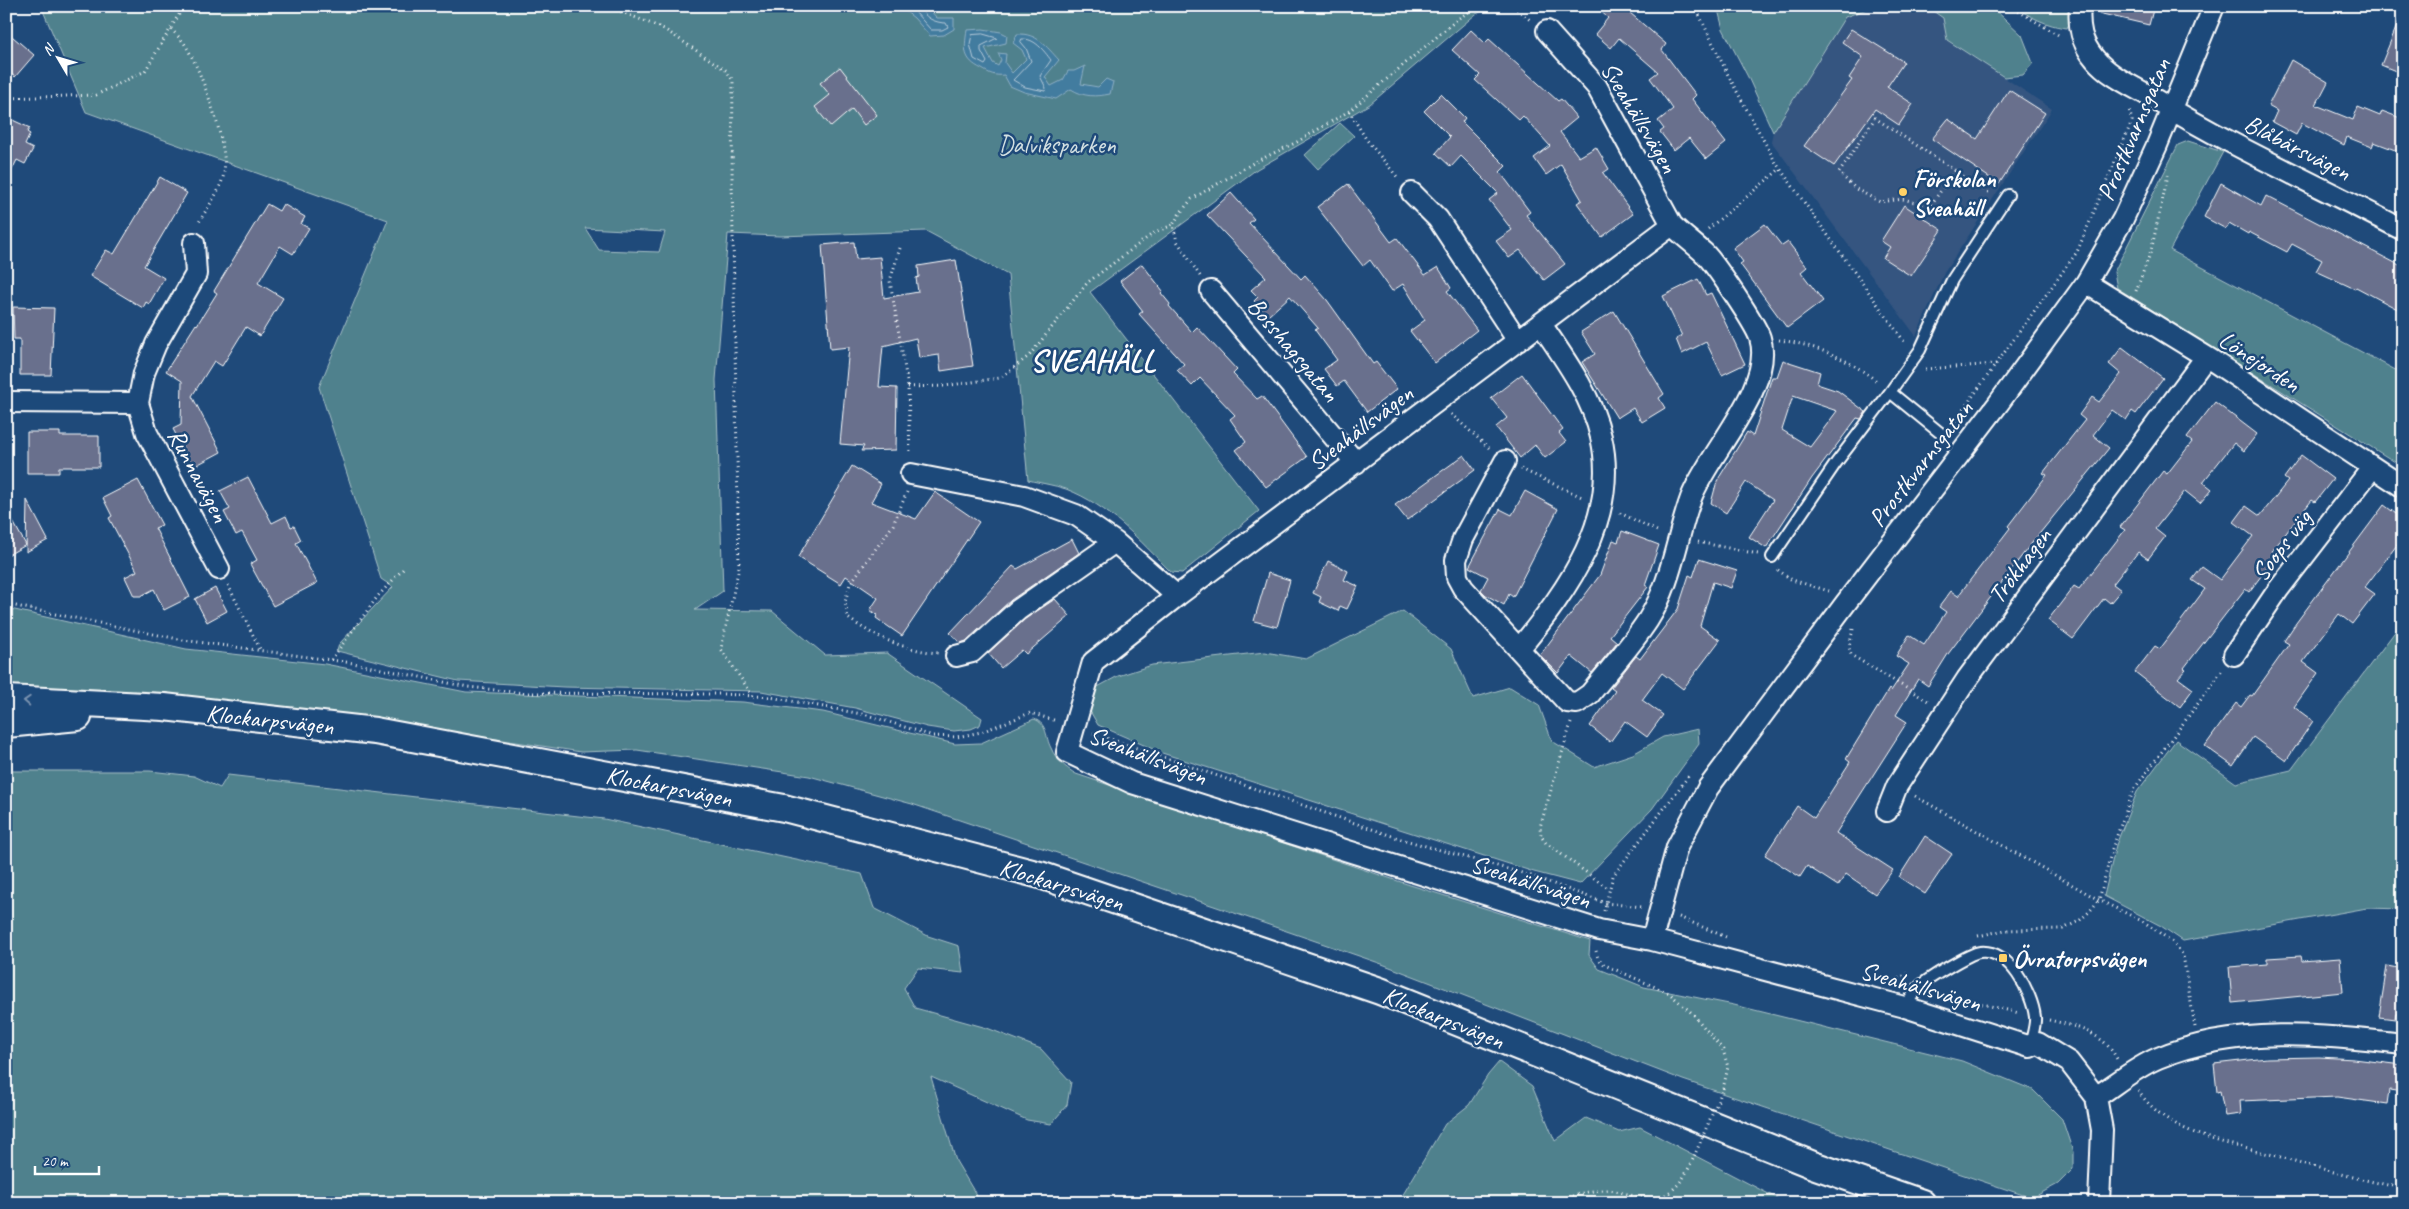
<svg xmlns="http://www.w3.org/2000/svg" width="2409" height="1209" font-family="Caveat,sans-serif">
<rect width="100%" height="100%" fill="#1f4a7a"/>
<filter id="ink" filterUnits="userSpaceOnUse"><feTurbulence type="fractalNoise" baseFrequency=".02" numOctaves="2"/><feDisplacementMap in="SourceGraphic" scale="10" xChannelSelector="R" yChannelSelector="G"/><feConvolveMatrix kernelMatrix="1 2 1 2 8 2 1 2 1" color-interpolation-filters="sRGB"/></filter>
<g filter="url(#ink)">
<!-- built -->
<path fill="#355580" d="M1875,6h51l17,12 4,22 105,69 -108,164 -28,63 -145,-195 2,-9 72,-115z"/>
<!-- green -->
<path fill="#4f818d" stroke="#a7c0c6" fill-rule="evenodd" d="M41,6h1452l-17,8 -106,90 -113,65 -167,123 169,219 -77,62 -11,-1c-32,-32 -61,-66 -105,-83 -12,-4 -26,-6 -38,-9l-20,-205 -82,-44 -146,5 -52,-2 -12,146 7,211 -28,19 77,1 53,44 62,-2 95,65 -2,7 -9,4 -17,2 -27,-4 -72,-19 -94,-17 -197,-4 -106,-6 -121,-30 2,-7 54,-57 -12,-8 -62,-192 69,-167 -302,-108zM585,228l80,4 -6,20 -60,-2z
M1717,6h158l-30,11 -72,115 -25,-55 -25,-48z
M1926,6h65l31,29 11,28 -10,12 -19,2 -57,-37 -4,-22z
M2014,6h56v16l-3,6c-20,-2 -37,-11 -53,-22z
M1340,123l14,13 -36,33 -13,-14z
M2188,141l35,11 -53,98 233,124v93l-286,-179 -3,-16 64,-127z
M6,608l180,41 139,15 141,28 277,10 80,10 132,32 26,-1 53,-24c14,5 11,18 17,29 5,12 15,20 25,26l331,110 183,57 -1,14 10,14 45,18 90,18 228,56 71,29 29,29 11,33v17l-15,15 -26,14 -349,-118 -301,-116 -168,-58 -302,-102 -103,-28 -172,-26 -56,2 -104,-16 -263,-33 -208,-18z
M1403,611l48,38 22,49 37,-11 29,18 13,36 42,26 39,-13 30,-17 35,-8 1,15 -47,65 -72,75 -46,-12 -372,-119 -64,-28 -8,-14 2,-21 26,-14 34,-11 113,-13 41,7z
M2403,621v288l-36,-1 -184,33 -22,-15 -57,-30 12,-51 21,-53 39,-52 60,43 55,-13z
M6,771h144l44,5 26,12 8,-13 376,44 258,55 12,34 54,28 31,10 4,27 -45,-5 -14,20 11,20 72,20 54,21 30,33 -4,23 -16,19 -24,-4 -96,-43 25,84 25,42h-975z
M1499,1062l33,24 23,55 31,-23 33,14 21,-5 146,76h-388l47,-79 24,-19 19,-30z"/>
<!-- water -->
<path fill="#437b9f" stroke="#8eb0c5" d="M914,6l15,3 8,9h17v11l-10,6 -14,1 -16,-18 -9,-7z
M983,29l18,3 6,3 -1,8 -21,5 8,15 5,3 3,-6 -3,-7 8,1 -1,9 7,10 14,-14 -4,-9 -9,-7 4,-9c20,-1 29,12 42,26l-14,17 6,9 12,-6 5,-9h6l11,-5 -4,18 17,3 8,-8 7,3 -3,12c-15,3 -26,3 -39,-5l-15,10 -32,-7 -14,-6 -6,-11c-9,1 -14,-1 -22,-6 -19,-9 -18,-19 -15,-39z"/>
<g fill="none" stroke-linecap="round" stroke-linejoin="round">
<!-- shore -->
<path stroke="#b4cad9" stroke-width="1" d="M915,6v6l16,18h11l6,-3 -2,-4c-10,0 -24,-5 -25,-17
M983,34l14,4 -16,8v5l6,11 -2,3 -11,-6 -4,-15 2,-9z
M1022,39c13,-1 22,12 29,21l-11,16 6,12 -1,3 -20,-4 -12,-7 18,-19 -5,-13 -5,-6z"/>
</g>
<!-- building -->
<path fill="#69708d" stroke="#fff" fill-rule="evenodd" d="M1595,6h27l44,38 -4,6 34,45 -4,4 34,44 -20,16 -17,-21 -15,12 -14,-18 4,-3 -6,-8 15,-12 -23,-31 8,-6 -39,-34 -8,10 -16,-14 13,-16z
M2099,6h55l-5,19 -51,-12z
M2402,13h1v61l-22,-9z
M1851,29l53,33 -17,25 26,17 -14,21 -24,-16 -41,57 -30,-20 48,-66 -3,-2 14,-21 -21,-15z
M1471,30l14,13 4,-4 69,62 3,-2 16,19 -17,14 19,25 17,-10 13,22 -6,4 30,41 -31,23 -25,-34 5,-3 -21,-36 -15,11 -12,-17 16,-12 -27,-30 -4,4 -44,-40 5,-5 -28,-25z
M6,31l28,24 -19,22 -9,-8z
M2291,60l37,22 -12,23 37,15 5,-13 22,9 2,-5 21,8v34l-29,-11 -2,5 -25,-10 -3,8 -42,-22 -6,12 -24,-13 5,-11 -9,-5z
M840,67l37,48 -13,10 -12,-16 -21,18 -16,-20 15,-12 -10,-12z
M2009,90l36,23 -46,71 -67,-45 16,-20 29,20z
M1441,94l24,24 -3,4 44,44 -6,6 30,40 -4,3 39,49 -21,16 -24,-30 -11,8 -13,-17 16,-11 -23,-30 9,-7 -37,-37 -10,11 -15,-14 14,-16 -26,-26z
M6,117l24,11 -3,4 3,2 -5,11 8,4 -8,15 -8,-4 -11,22z
M160,177l27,16 -43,73 20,12 -15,26 -3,-2 -3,6 -53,-32 16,-26 8,4z
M2221,183l40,23 5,-10 137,71v45l-47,-25 -1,2 -39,-18 6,-11 -30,-16 -5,8 -38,-20 -1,2 -19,-11 -3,6 -22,-12z
M1348,184l43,58 6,-4 28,37 13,-8 13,21 -4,3 30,39 -42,33 -25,-32 15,-11 -22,-36 -11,7 -22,-31 -7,6 -46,-59z
M1231,193l23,26 -5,4 52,56 4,-4 22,25 46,64 3,-2 21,27 -30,23 -23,-31 -7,5 -13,-17 13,-9 -22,-30 3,-2 -28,-32 -22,20 -14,-15 4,-4 -7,-7 15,-13 -59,-62z
M267,204l12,7 4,-7 22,13 -4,7 8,4 -16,26 -13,-8 -22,37 25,15 -23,38 -14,-9 -24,39 -8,-5 -22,35 29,56 -28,15 -20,-38 8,-4 1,-44 -16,-10 30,-47 1,1 20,-32 -3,-2z
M1904,205l38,25 -31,46 -28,-18 7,-11 -9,-6z
M1765,224l17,22 6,-4 19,25 -6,5 22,29 -36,27 -47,-64 3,-2 -10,-14z
M854,242l2,17 24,-2 4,41 34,-6 -2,-14 3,-1 -1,-11 38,-6 17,106 -32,5 -2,-16 -20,3 -3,-20 -33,8 -4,41 18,1 -1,62 -35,1 3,-5 -24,-2 9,-97 -19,2 -8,-104z
M1142,264l21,27 -2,2 9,11 -1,2 23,26 5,-5 40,43 -4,4 24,25 5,-3 45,61 -41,30 -30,-37 10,-8 -16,-23 5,-4 -35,-37 -8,8 -15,-16 7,-6 -45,-50 4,-3 -23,-30z
M1698,279l8,16 5,-2 34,71 -23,11 -16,-33 -24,12 -6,-15 6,-3 -19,-40z
M13,307l41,1 -3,67h-31v-36h-6z
M1614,311l50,83 -5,4 6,10 -23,14 -9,-14 -16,10 -35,-56 13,-8 -14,-22z
M2122,347l41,31 -27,36 -4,-3 -6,9 -14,-10 -19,25 16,13 -82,101 -79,105 -20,32 -10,-7 -22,36 11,7 -71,111 57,37 -18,24 -29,-20 -8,12 -31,-20 -7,11 -35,-22 32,-49 17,12 36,-56 -4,-3 43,-70 2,2 18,-27 -13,-8 13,-21 15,10 22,-33 -7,-5 12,-16 7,5 52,-68 -2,-2 39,-51 -4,-2 42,-53 -6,-5 13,-18 7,5 22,-28 -12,-10z
M1783,360l37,12 -3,12 21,7 28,21 -5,7 -4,-1 -45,60 -46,70 -17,-11 24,-37 -27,-18 -20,31 -15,-10 6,-22 30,-49 6,4 19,-59h5zM1793,396l44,15 -27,36 -28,-17z
M1522,374l41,56 -4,3 7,9 -21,16 -10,-13 -15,13 -24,-31 11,-9 -16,-20z
M2215,402l42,32 -13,17 -10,-8 -31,39 9,7 -12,14 -15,-12 -30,38 10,8 -17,22 -10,-7 -25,32 8,6 -11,13 -6,-5 -31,41 -25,-19 26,-34 5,3 46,-59 -5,-3 17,-22 26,-34 4,3 25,-32 -5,-4z
M27,432h33v4h39v31h-40v6h-32z
M1464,455l11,15 -68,50 -12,-15z
M2301,455l32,24 -18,23 -3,-2 -40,51 5,4 -28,37 -4,-3 -61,79 2,1 -8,9 15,11 -13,18 -45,-35 20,-26 5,3 45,-60 -13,-9 10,-13 18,13 33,-44 -19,-14 12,-16 14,10 28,-35 -4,-3z
M852,466l29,18 -10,18 45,17 19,-27 44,30 -77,114 -26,-18 1,-3 -7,-5 8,-12 -32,-22 -5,8 -43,-27z
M248,477l24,46 14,-7 5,11 3,-1 7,14 -5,3 21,40 -44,23 -23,-42 7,-4 -15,-28 -6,3 -12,-23 6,-3 -10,-18z
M138,480l24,45 -7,3 35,69 -26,13 -10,-21 -13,7h-7l-9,-19 12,-6 -28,-53 3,-2 -9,-18z
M1525,491l33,18 -45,88 -4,-3 -5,11 -18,-10 -5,-5 7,-13 -19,-10 31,-58 12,6z
M27,500l21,40 -22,12z
M2384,505l19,14v18l-38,50 10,7 -23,30 -13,-10 -36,48 15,11 -24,34 19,14 -27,40 -33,-24 -20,29 -28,-20 31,-43 5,4 9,-12 2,1 37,-52 -5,-3 12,-18z
M6,509l20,36 -20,11z
M1622,531l37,14 -14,40 3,2 -38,49 7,6 -25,31 -21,-17 -13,17 -18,-18 60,-80 13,-35 5,2z
M1072,539l7,14 -68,47 -45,41 -5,2 -11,-10 63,-67 4,3z
M1699,559l38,12 -6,17 -18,-6 -13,44 20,14 -37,49 -21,-16 -20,27 21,15 -16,22 -22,-16 -15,21 -20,-16 25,-35 -4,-3 25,-32 4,3 38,-50 11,-34 4,2z
M1328,561l20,10 -4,9 14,6 -11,23 -7,-3 -2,5 -19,-9 2,-5 -8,-4z
M1268,573l22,7 -13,47 -23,-6z
M215,588l12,23 -20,11 -12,-23z
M1055,599l15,17 -44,38 -4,-4 -21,18 -13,-15 37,-34z
M1925,836l27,18 -27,40 -26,-17z
M2301,956l1,5 38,-3 3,34 -111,11 -3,-36 38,-3v-6z
M2387,966l16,3 -3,19 3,1v26l-7,-2 -1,6 -16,-2z
M2319,1057l35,2 49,6v27l-14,-2 -2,14 -50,-7 -97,4 1,13 -16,2 -5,-25 -3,1 -3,-28 53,-6z"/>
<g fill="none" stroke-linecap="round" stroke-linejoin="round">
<defs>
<path id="service" d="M1944,436l-54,-44 30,-42 32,-70 56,-85
M1772,557l64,-94 54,-71
M1905,1007c4,-6 8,-13 13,-19 7,-8 52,-35 62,-36 29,-3 52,40 55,65 1,9 -4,21 -5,30"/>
<path id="minor" d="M2080,6c-2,20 1,37 15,53 15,18 40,28 59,40 80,49 166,87 249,131
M1547,31l50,56 75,138 -495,371 -84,66 -26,90 65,31 467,147 53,10 253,67 125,40 8,-4 31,19 27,35 6,33 -3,73
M1412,193l26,26 80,122
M2086,283l127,78 190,126
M1211,291l145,172
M6,402l132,1 9,30 72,136
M138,403l6,-30 12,-29 40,-70 -2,-31
M1505,461l-42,78 -7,21 1,17 6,11 104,114 10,1 13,-9c19,-24 41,-48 58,-74 24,-38 28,-81 43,-122 17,-45 84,-112 69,-160 -4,-13 -46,-76 -56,-85 -11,-10 -22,-18 -32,-28
M911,474l113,22 52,19 39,27 62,54
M1520,648c48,-59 100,-130 81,-211 -9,-41 -37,-79 -60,-113
M2234,655l44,-65 94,-122
M956,656l16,-4 46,-42 97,-68
M1887,811l10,-25 70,-107 239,-322
M1652,940l25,-93 31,-59 137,-184 153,-200 88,-121 37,-64 34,-74 57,-139
M2096,1097c20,-13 40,-30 62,-39 77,-32 164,-24 245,-14"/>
<path id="tertiary" d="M6,699l158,8 211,24 409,77 256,67 340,116 433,174 109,38
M6,724l72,-7"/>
</defs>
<!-- service casing -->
<use href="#service" stroke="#fff" stroke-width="14"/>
<!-- minor casing -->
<use href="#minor" stroke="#fff" stroke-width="24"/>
<!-- tertiary casing -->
<use href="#tertiary" stroke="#fff" stroke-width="30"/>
<!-- path -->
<path stroke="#fff" stroke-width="3" stroke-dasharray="1 4" stroke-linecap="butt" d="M607,6l57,23 63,42 6,10 -1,100 7,386 -18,82 32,47
M1513,6l17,14
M1695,6l34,71 47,86 130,181
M2010,6l50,30
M171,29c4,4 9,9 13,14 16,24 45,102 40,130 -3,18 -18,36 -26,51
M6,98l90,-3 49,-24 39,-65
M1349,111l17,28 33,40
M1955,171l-25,35 -27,-7 -23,3 -24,-13 -17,-16 36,-55 116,76
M1708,229l72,-60
M900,248l-10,33 18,106 2,67
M1200,276l-23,-35 -4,-16 7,-12 12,-14 63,-37 42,-20 52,-31 110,-93 19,-12
M2136,291l15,-40 17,-76
M1779,340c37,5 70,19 99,42
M1925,369l71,-5
M908,387l36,-1 56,-8 29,-22 59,-74 67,-50 18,-7
M1451,414l38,34
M1952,425l125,-173 55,-131 -3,-12
M1521,469l61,28
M1915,476l20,-28
M907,492l-14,33 -43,59 -5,18 3,16c26,19 57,32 90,35
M1620,513l39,19
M1698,542l60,12
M1778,570l14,10 37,11
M228,585l33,66
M6,604l177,36 170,23 115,24 57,6 198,1 47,3 97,18 66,21 24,1 24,-5 49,-19 27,8
M1853,629l-4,18 2,8 77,46
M331,660l47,-64 27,-29
M1571,723l-31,104 1,9 5,7 63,46
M1093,733l308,106 128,36 76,28 37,4
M1915,796l184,104 45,22 30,21 9,12 12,72
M1604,911l9,-35 77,-102
M1679,917l47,20
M1978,936l27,-6 58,-1 16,-8 10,-9 10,-12 13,-51 22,-60 89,-119
M1596,951l2,7 7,7 64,28 24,21 30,36 5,17 -5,22
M1894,981l17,-9
M1938,993l81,20
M2049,1020c27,6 55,13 68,39
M2138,1091c33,45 89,52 139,65 42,12 83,24 126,32
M1670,1193l4,10
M1559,1203c13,-9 33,-13 48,-13 22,1 44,18 64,1 13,-10 19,-25 25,-39"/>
<!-- service -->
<use href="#service" stroke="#1f4a7a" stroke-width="10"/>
<!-- minor -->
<use href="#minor" stroke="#1f4a7a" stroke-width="20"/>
<!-- tertiary -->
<use href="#tertiary" stroke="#1f4a7a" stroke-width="26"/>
<!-- path-bridge -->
<path stroke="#fff" stroke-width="3" stroke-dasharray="1 4" stroke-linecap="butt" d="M1696,1152l27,-63"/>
</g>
<!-- one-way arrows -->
<defs><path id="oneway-chevron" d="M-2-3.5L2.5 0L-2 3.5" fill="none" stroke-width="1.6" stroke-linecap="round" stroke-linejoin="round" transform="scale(1.25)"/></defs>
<use stroke="#7992af" href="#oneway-chevron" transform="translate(27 701) rotate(-177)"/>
</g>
<!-- markers -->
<g fill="#ffd166" stroke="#1f4a7a" stroke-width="2">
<circle cx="1903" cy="192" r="5"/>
<rect x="1998" y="953" width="10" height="10" rx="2.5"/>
</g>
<g text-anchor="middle" stroke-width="5" stroke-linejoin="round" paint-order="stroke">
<!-- street labels -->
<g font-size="25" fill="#fff" stroke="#1f4a7a">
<text transform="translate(1640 117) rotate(59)" y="9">Sveahällsvägen</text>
<text transform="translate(2133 129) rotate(-67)" y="9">Prostkvarnsgatan</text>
<text transform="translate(2298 147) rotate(27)" y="9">Blåbärsvägen</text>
<text transform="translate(1294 349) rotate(50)" y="9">Bosshagsgatan</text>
<text transform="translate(2260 361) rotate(33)" y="9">Lönejorden</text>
<text transform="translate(1360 427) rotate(-37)" y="9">Sveahällsvägen</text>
<text transform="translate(1920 463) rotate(-52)" y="9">Prostkvarnsgatan</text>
<text transform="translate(199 475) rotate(62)" y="9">Runnavägen</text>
<text transform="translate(2281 545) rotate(-53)" y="9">Soops väg</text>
<text transform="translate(2019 565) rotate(-53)" y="9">Trökhagen</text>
<text transform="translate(270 719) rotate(6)" y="9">Klockarpsvägen</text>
<text transform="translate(1148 755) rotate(21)" y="9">Sveahällsvägen</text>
<text transform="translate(669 786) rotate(11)" y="9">Klockarpsvägen</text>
<text transform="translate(1531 881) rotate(18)" y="9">Sveahällsvägen</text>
<text transform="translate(1062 884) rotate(17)" y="9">Klockarpsvägen</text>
<text transform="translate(1921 986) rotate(16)" y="9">Sveahällsvägen</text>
<text transform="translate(1444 1017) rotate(22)" y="9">Klockarpsvägen</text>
</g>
<!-- park labels -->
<g font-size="25" fill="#d3e0e2" stroke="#1f4a7a">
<text x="1057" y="153">Dalviksparken</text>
</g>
<!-- poi labels -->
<g font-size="25" font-weight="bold" fill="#fff" stroke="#1f4a7a" text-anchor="start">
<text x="1913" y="187">Förskolan<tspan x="1913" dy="29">Sveahäll</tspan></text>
<text x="2013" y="967">Övratorpsvägen</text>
</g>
<!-- district labels -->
<g font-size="30" font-weight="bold" letter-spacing="1" fill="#fff" stroke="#1f4a7a">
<text x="1093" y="371">SVEAHÄLL</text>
</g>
</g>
<!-- margin -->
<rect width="2409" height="1209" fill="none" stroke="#1f4a7a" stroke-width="25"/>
<rect x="12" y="12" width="2384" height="1184" fill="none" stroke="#fff" stroke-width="2" filter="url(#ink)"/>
<!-- north arrow -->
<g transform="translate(58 58) rotate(308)" stroke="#1f4a7a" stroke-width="4" paint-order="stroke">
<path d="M0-4L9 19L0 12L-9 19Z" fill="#ffffff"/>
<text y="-8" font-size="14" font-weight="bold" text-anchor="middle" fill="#ffffff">N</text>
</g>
<!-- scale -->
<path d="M35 1166v8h64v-8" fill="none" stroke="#ffffff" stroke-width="2.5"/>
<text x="42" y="1166" font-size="15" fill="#ffffff" stroke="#1f4a7a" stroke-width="4" paint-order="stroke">20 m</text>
</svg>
